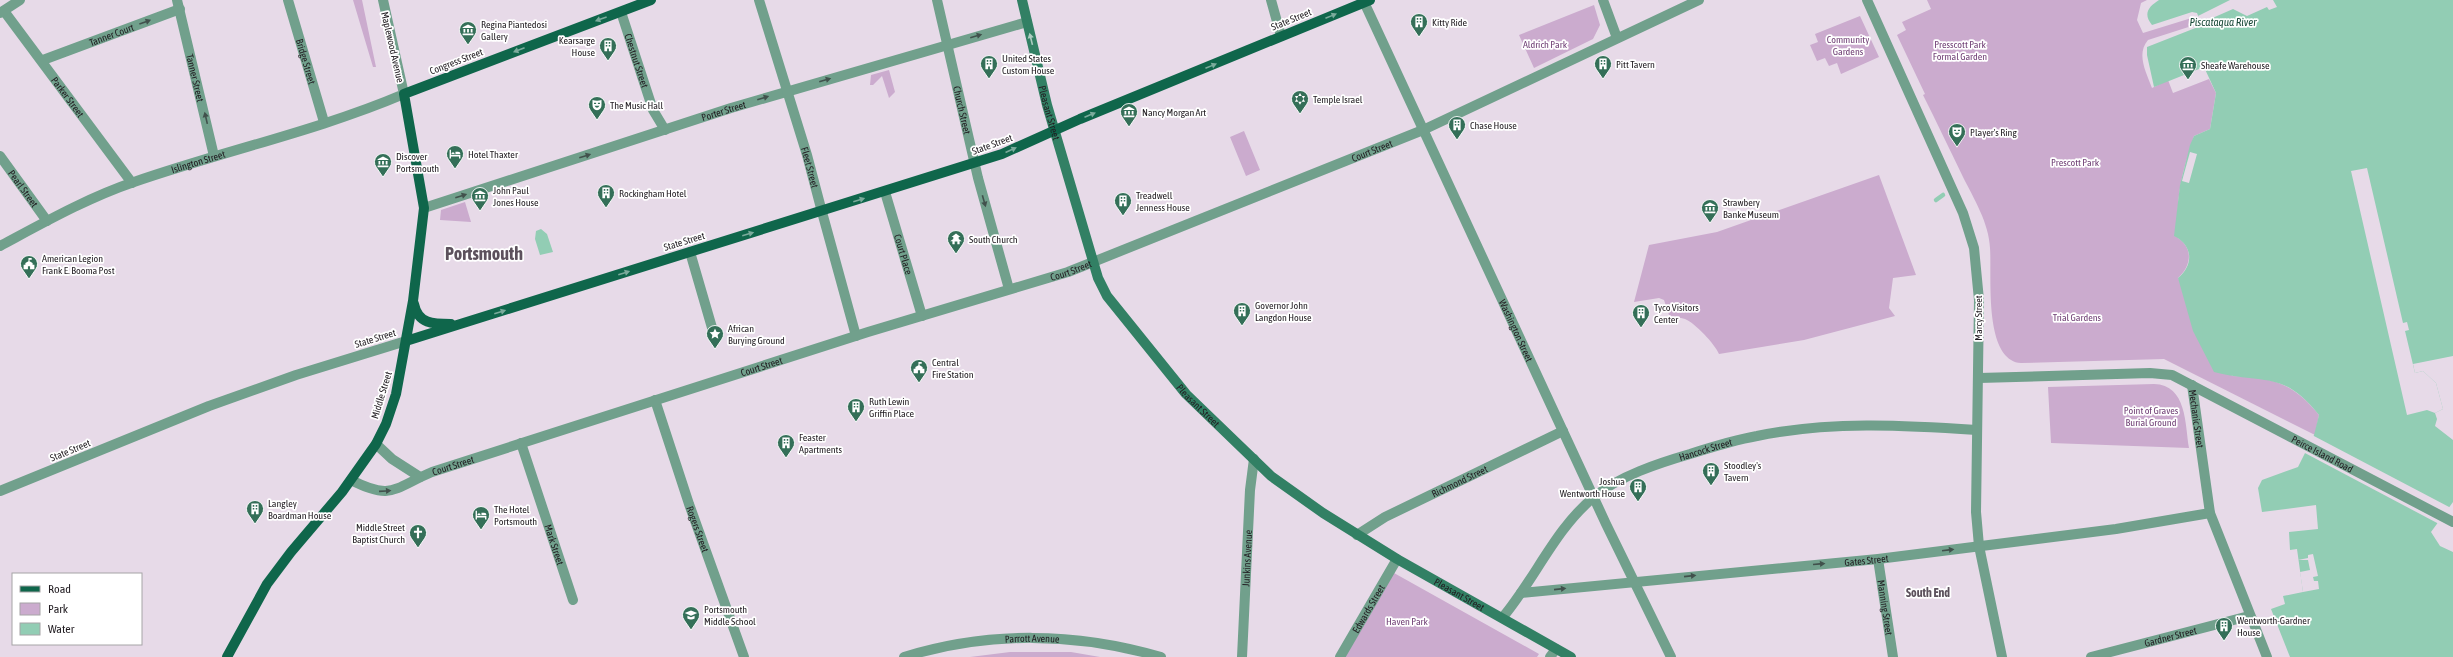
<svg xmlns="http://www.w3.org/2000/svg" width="2453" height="657" font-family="'Asap Condensed',sans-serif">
<rect width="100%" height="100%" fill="#e7dae8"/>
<!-- green -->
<path fill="#cbabce" d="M353,0h9l14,67h-3z
M1927,0h220l-6,3 -4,17 6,13 55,-17 3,7 -53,17c-12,14 -2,32 4,48l16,-8 5,13 36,-14 7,14 -6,36 -16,7c-13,40 -18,60 -16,102 16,11 13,28 0,40l54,98c40,1 61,7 87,39l-4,20 -151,-76 -143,4c-38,-3 -29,-88 -31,-115 -1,-25 -16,-49 -27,-71 -13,-27 -26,-54 -40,-82l2,-1 -28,-59 9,-5 -4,-8 29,-13z
M1594,5l6,20 -7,14 -59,29 -15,-33z
M1860,16l19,41 -38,17 -4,-11 -8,3 -4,-8 -8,3 -7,-16 8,-3 -3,-8z
M889,70l6,22 -6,6 -7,-22 -9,9h-3l1,-10z
M1244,131l16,39 -14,6 -16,-39z
M1879,175l37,100 -23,3 -4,30 6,8 -91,24 -85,14c-4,-10 -24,-31 -34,-35 -5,-2 -11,-1 -16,-4l-5,-15 -5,-2 -25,4 15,-57 68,-13z
M465,202l6,20 -31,-2 1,-10z
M2154,384c33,1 31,40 35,64l-138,-5 -3,-56z
M1394,573l145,81 -2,3h-192z
M1010,652h61l29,5h-130z"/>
<!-- water -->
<path fill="#92cdb4" d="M2159,0h294v356l-40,8 2,9 8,-2 13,12 7,26 -8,4 2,6 -2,7 18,14v62l-22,30 9,14 13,6v105h-163l-19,-48 14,-5 -2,-8 20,-4 -6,-43 -7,1 -1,-18 29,-3 -2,-24 -54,7 -4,-24 4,-8 36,-13 16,-32 5,-20c-37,-46 -55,-30 -105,-43l-21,-41 -15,-53c16,-13 15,-33 -4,-42l6,-51 10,-40 4,-9 16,-7 6,-36 -12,-26 -50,20 -7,-32v-8l51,-20 3,-4 -4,-10 -5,-1 -40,13c-9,-11 -4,-18 7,-25z
M541,229l6,5 6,18 -13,3 -5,-16 1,-8z"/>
<!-- pier -->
<path fill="#e7dae8" d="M2230,0h43l4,7 -8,3 -2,-3 -20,9 -14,-7 -32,14 -3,-7z
M2190,152l7,2 -8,29 -7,-2z
M2367,168l36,155 4,-1 2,8 -4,1 10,42 8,-2 13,12 7,26 -8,4 -8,-3 -20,5 -56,-244z
M2312,435l139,73 -12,16 -136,-72z
M2313,554l5,22 -5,1 1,4h4l1,8 -16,3 -3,-20 10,-2 -2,-10h-10l10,-2v-3z"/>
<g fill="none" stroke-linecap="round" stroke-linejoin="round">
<!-- stream -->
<path stroke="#92cdb4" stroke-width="4.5" d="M1936,200l7,-5"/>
<!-- minor -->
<g stroke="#71a08c" stroke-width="10">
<path id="s1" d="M177,0l37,156"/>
<path id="s2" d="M937,0l41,178 31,111"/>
<path d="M1271,0l10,36"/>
<path d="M1603,0l14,38"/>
<path id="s3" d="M1364,2l242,522 65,133"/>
<path id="s4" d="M4,11l128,172"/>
<path id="s5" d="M621,12l32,98 12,20"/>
<path d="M0,13l20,-13"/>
<path id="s6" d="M43,60l137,-51"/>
<path id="s7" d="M0,156l47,65"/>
<path id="s8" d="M885,192l37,124"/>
<path id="s9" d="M424,208l307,-100 296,-86"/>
<path d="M822,212l34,124"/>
<path d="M690,252l25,86"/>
<path id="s10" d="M1979,378l171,-5 22,2 281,147"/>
<path id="s11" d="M2192,385l18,128 57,144"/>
<path id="s12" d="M655,400l34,104 55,153"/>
<path id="s13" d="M521,443l52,157"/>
<path d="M376,444l16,15 28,18"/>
<path id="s14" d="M351,480c41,21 43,8 81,-8l436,-140 200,-60 355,-142 276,-130"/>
<path d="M0,491l209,-85 87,-31 110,-34"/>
<path id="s15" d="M1357,535l28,-18 178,-86"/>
<path id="s16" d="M1878,559l15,98"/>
<path id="s17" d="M1521,593l357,-34 238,-30 94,-16"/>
<path id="s18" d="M1503,617c32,-38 52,-88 91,-120 25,-21 65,-34 96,-43 22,-7 44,-14 67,-18 72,-15 147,-11 220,-6"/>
<path id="s19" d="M904,657c84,-26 172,-25 257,0"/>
<path id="s20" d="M1242,657l8,-167 4,-31"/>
<path id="s21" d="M1340,657l57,-98"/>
<path d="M1550,657l6,-8"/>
<path id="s22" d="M2091,657l158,-41"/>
</g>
<!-- tertiary -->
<g stroke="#71a08c" stroke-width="10">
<path id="s23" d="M288,0l36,122"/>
<path id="s24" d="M759,0l48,155 15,57"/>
<path d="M1867,0l96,213 11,35 5,52 -3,212 3,34 23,111"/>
<path id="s25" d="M0,246c43,-23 87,-48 134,-64 89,-31 183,-51 270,-88l-21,-94"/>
</g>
<!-- secondary -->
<path stroke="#328064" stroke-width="10" id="s26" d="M1022,0l25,105 51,173 9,18 79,98 85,82 52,37 74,46 174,98"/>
<!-- primary -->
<path stroke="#0f664b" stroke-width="10" d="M414,304c4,20 19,20 37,20
M406,341l596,-187 78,-35 290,-119
M227,657l40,-73 24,-32 51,-60 34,-48 10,-20 10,-30 17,-93 11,-93 -20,-114 247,-94"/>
</g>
<!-- one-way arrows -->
<defs><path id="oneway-solid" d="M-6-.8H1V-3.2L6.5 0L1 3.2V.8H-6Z"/></defs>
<g fill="#7bab9c">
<use href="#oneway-solid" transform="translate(1331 16) rotate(-22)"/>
<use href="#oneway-solid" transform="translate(601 19) rotate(160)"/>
<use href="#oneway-solid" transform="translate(519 50) rotate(159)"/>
<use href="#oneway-solid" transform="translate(1211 66) rotate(-22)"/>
<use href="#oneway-solid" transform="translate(1090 115) rotate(-23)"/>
<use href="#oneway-solid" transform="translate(1011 150) rotate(-24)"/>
<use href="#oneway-solid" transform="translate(859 200) rotate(-17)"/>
<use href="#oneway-solid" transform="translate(748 234) rotate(-16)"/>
<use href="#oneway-solid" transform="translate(624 273) rotate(-18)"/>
<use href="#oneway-solid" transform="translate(500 312) rotate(-18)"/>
</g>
<g fill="#41514c">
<use href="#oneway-solid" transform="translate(145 22) rotate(-20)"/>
<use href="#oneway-solid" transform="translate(976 36) rotate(-16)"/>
<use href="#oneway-solid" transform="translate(825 80) rotate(-16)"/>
<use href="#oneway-solid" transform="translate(763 98) rotate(-17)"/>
<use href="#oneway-solid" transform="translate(206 118) rotate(-103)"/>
<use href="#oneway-solid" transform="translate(585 156) rotate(-18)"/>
<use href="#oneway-solid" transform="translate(461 196) rotate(-18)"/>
<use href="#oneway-solid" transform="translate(984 201) rotate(74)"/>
<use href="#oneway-solid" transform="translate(385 491) rotate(-4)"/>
<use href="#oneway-solid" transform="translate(1948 550) rotate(-7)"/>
<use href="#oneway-solid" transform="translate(1819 564) rotate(-5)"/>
<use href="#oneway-solid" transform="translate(1690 576) rotate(-6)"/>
<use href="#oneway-solid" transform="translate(1560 589) rotate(-6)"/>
</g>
<use fill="#adccc1" href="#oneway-solid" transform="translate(1031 39) rotate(-104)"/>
<!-- icons -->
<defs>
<symbol id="building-pin" viewBox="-11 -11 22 30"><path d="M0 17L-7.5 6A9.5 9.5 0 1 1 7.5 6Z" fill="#346f58" stroke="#fff"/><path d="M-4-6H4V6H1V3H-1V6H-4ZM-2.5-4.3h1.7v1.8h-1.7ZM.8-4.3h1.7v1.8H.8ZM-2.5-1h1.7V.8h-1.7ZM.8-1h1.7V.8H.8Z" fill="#fff"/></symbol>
<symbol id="museum-pin" viewBox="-11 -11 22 30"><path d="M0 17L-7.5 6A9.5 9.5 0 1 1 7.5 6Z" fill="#346f58" stroke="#fff"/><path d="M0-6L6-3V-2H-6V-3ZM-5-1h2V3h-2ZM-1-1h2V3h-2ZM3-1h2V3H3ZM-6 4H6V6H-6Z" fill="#fff"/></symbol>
<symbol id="synagogue-pin" viewBox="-11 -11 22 30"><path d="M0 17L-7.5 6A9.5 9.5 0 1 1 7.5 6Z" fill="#346f58" stroke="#fff"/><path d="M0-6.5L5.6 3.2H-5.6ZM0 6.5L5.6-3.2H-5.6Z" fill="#fff"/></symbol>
<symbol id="theatre-pin" viewBox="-11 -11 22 30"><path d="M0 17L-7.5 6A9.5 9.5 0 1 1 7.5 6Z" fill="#346f58" stroke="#fff"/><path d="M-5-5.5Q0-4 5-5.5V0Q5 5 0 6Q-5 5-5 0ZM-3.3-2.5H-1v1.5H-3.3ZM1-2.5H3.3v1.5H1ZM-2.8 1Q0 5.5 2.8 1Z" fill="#fff"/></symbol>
<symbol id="hotel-pin" viewBox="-11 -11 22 30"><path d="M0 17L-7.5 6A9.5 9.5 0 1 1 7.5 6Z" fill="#346f58" stroke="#fff"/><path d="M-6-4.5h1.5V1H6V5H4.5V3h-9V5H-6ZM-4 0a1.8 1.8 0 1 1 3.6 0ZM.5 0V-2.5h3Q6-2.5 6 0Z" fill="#fff"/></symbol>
<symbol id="temple-pin" viewBox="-11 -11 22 30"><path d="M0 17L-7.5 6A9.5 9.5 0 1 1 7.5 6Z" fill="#346f58" stroke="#fff"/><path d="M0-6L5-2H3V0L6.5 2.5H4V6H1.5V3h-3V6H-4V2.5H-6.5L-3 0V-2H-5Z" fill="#fff"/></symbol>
<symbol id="civic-pin" viewBox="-11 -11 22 30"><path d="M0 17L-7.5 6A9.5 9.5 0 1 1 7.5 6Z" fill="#346f58" stroke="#fff"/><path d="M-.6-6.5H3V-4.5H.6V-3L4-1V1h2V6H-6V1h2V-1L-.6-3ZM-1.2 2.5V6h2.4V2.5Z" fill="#fff"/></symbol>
<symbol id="sight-pin" viewBox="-11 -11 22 30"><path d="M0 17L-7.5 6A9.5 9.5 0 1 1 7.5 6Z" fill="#346f58" stroke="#fff"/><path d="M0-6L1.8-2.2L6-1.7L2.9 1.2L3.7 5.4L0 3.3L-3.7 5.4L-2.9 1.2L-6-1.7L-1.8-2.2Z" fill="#fff"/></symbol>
<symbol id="church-pin" viewBox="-11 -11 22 30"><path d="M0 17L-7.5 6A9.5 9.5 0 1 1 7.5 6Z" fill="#346f58" stroke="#fff"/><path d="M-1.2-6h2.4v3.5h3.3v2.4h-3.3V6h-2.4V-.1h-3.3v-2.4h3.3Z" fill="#fff"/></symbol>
<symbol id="school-pin" viewBox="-11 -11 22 30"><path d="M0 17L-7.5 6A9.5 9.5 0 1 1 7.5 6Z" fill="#346f58" stroke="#fff"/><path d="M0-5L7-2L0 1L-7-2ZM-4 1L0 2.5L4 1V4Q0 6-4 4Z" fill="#fff"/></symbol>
</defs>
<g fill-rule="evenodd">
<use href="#building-pin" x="1409" y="12" width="20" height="27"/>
<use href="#museum-pin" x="458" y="20" width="20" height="27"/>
<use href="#building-pin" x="598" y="36" width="20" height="27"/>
<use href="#building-pin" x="979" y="54" width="20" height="27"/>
<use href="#building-pin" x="1593" y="54" width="20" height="27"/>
<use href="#museum-pin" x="2178" y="55" width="20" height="27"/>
<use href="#synagogue-pin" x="1290" y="89" width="20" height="27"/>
<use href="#theatre-pin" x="587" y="95" width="20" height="27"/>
<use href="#museum-pin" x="1119" y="102" width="20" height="27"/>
<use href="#building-pin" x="1447" y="115" width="20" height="27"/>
<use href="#theatre-pin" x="1947" y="122" width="20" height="27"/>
<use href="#hotel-pin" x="445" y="144" width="20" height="27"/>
<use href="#museum-pin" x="373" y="152" width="20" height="27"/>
<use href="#building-pin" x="596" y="183" width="20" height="27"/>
<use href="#museum-pin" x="470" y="186" width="20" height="27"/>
<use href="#building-pin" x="1113" y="191" width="20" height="27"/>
<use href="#museum-pin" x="1700" y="198" width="20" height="27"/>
<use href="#temple-pin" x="946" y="229" width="20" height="27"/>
<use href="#civic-pin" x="19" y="254" width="20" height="27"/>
<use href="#building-pin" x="1232" y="301" width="20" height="27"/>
<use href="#building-pin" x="1631" y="303" width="20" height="27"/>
<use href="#sight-pin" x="705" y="324" width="20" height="27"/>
<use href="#civic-pin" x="909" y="358" width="20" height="27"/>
<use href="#building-pin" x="846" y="397" width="20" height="27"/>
<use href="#building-pin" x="776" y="433" width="20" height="27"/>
<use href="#building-pin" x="1701" y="461" width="20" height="27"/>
<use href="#building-pin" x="1628" y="477" width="20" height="27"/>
<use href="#building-pin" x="245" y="499" width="20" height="27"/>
<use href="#hotel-pin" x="471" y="505" width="20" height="27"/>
<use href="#church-pin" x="408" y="523" width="20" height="27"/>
<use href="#school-pin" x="681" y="605" width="20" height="27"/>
<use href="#building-pin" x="2214" y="616" width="20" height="27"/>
</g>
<g text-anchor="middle" stroke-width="3.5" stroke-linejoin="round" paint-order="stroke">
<!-- street labels -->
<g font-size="10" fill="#211c21" stroke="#fff">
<text transform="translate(1291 19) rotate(-22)" y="4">State Street</text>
<text dy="4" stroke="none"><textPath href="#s6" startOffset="73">Tanner Court</textPath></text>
<text transform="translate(393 47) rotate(77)" y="4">Maplewood Avenue</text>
<text dy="4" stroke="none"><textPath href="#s23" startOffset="64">Bridge Street</textPath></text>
<text transform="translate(456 61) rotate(-21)" y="4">Congress Street</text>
<text dy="4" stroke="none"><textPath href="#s5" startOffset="51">Chestnut Street</textPath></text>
<text dy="4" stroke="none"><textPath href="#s1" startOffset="80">Tanner Street</textPath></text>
<text dy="4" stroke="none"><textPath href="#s4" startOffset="107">Parker Street</textPath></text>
<text dy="4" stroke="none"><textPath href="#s2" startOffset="113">Church Street</textPath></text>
<text dy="4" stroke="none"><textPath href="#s9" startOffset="315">Porter Street</textPath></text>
<text dy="4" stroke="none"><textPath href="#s26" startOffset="116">Pleasant Street</textPath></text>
<text transform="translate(992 144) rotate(-20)" y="4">State Street</text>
<text dy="4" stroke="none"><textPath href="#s14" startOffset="1081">Court Street</textPath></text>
<text dy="4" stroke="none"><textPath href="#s25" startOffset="216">Islington Street</textPath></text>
<text dy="4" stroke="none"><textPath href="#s24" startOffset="175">Fleet Street</textPath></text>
<text dy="4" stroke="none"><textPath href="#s7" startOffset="40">Pearl Street</textPath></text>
<text transform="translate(684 241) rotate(-17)" y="4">State Street</text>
<text dy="4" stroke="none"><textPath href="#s8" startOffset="65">Court Place</textPath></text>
<text dy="4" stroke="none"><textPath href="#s14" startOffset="757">Court Street</textPath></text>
<text transform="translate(1978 318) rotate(-90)" y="4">Marcy Street</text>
<text dy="4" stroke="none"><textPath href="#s3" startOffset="362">Washington Street</textPath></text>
<text transform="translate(375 338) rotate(-17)" y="4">State Street</text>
<text dy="4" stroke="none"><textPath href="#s14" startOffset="433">Court Street</textPath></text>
<text transform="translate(381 395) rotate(-73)" y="4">Middle Street</text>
<text dy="4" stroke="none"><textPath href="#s26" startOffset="451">Pleasant Street</textPath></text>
<text dy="4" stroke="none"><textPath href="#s11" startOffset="34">Mechanic Street</textPath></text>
<text dy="4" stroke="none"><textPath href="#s18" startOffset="273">Hancock Street</textPath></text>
<text transform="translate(70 450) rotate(-22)" y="4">State Street</text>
<text dy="4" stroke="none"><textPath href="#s10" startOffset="363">Peirce Island Road</textPath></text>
<text dy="4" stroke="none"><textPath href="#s14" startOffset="109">Court Street</textPath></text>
<text dy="4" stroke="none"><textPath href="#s15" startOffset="116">Richmond Street</textPath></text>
<text dy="4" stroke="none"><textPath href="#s12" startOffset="136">Rogers Street</textPath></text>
<text dy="4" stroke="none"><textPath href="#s13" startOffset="107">Mark Street</textPath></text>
<text dy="4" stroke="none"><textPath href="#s20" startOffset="99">Junkins Avenue</textPath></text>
<text dy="4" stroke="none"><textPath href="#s17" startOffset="347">Gates Street</textPath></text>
<text dy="4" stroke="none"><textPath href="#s26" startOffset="775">Pleasant Street</textPath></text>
<text dy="4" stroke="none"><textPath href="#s21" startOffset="56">Edwards Street</textPath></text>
<text dy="4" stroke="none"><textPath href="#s16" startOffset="49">Manning Street</textPath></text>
<text dy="4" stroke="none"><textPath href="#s22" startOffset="82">Gardner Street</textPath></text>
<text dy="4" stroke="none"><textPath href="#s19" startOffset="130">Parrott Avenue</textPath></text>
</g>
<!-- poi labels -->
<g font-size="10" fill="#211c21" stroke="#fff" text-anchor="start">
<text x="1432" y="26">Kitty Ride</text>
<text x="481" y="28">Regina Piantedosi<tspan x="481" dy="12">Gallery</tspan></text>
<text x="595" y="44" text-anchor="end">Kearsarge<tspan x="595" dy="12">House</tspan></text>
<text x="1002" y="62">United States<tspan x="1002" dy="12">Custom House</tspan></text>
<text x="1616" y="68">Pitt Tavern</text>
<text x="2201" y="69">Sheafe Warehouse</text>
<text x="1313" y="103">Temple Israel</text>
<text x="610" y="109">The Music Hall</text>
<text x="1142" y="116">Nancy Morgan Art</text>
<text x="1470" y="129">Chase House</text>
<text x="1970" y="136">Player's Ring</text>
<text x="468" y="158">Hotel Thaxter</text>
<text x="396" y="160">Discover<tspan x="396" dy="12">Portsmouth</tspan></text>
<text x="493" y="194">John Paul<tspan x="493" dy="12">Jones House</tspan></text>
<text x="619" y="197">Rockingham Hotel</text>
<text x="1136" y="199">Treadwell<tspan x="1136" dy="12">Jenness House</tspan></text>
<text x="1723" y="206">Strawbery<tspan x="1723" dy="12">Banke Museum</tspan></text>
<text x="969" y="243">South Church</text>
<text x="42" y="262">American Legion<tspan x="42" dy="12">Frank E. Booma Post</tspan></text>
<text x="1255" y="309">Governor John<tspan x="1255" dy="12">Langdon House</tspan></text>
<text x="1654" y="311">Tyco Visitors<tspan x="1654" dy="12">Center</tspan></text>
<text x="728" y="332">African<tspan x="728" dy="12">Burying Ground</tspan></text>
<text x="932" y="366">Central<tspan x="932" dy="12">Fire Station</tspan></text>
<text x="869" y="405">Ruth Lewin<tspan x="869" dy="12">Griffin Place</tspan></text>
<text x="799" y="441">Feaster<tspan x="799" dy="12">Apartments</tspan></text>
<text x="1724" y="469">Stoodley's<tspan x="1724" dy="12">Tavern</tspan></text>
<text x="1625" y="485" text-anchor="end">Joshua<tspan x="1625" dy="12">Wentworth House</tspan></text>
<text x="268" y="507">Langley<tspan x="268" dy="12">Boardman House</tspan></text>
<text x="494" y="513">The Hotel<tspan x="494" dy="12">Portsmouth</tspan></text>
<text x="405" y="531" text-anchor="end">Middle Street<tspan x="405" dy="12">Baptist Church</tspan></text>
<text x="704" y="613">Portsmouth<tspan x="704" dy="12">Middle School</tspan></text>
<text x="2237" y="624">Wentworth-Gardner<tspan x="2237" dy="12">House</tspan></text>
</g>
<!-- park labels -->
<g font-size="10" fill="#724277" stroke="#fff">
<text x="1848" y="43">Community<tspan x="1848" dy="12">Gardens</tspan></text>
<text x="1545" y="48">Aldrich Park</text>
<text x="1960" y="48">Presscott Park<tspan x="1960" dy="12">Formal Garden</tspan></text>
<text x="2075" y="166">Prescott Park</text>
<text x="2077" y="321">Trial Gardens</text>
<text x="2151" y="414">Point of Graves<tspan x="2151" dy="12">Burial Ground</tspan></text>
<text x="1407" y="625">Haven Park</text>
</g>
<!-- water labels -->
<g font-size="11" font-style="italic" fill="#194938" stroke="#fff">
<text x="2223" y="26">Piscataqua River</text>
</g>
<!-- quarter labels -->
<g font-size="12" font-weight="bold" fill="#5c515c" stroke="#fff">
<text x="1928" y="597">South End</text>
</g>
<!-- town labels -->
<g font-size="18" font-weight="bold" fill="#5c515c" stroke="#fff">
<text x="484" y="260">Portsmouth</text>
</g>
</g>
<!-- legend -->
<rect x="12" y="573" width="130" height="72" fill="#ffffff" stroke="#a6a4a6"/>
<rect x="20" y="586" width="20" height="6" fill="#0f664b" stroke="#a6a4a6"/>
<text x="48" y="593" font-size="12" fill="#211c21">Road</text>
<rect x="20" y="603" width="20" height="12" fill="#cbabce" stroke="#a6a4a6"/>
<text x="48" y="613" font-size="12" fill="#211c21">Park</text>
<rect x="20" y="623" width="20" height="12" fill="#92cdb4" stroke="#a6a4a6"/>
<text x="48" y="633" font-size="12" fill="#211c21">Water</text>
</svg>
